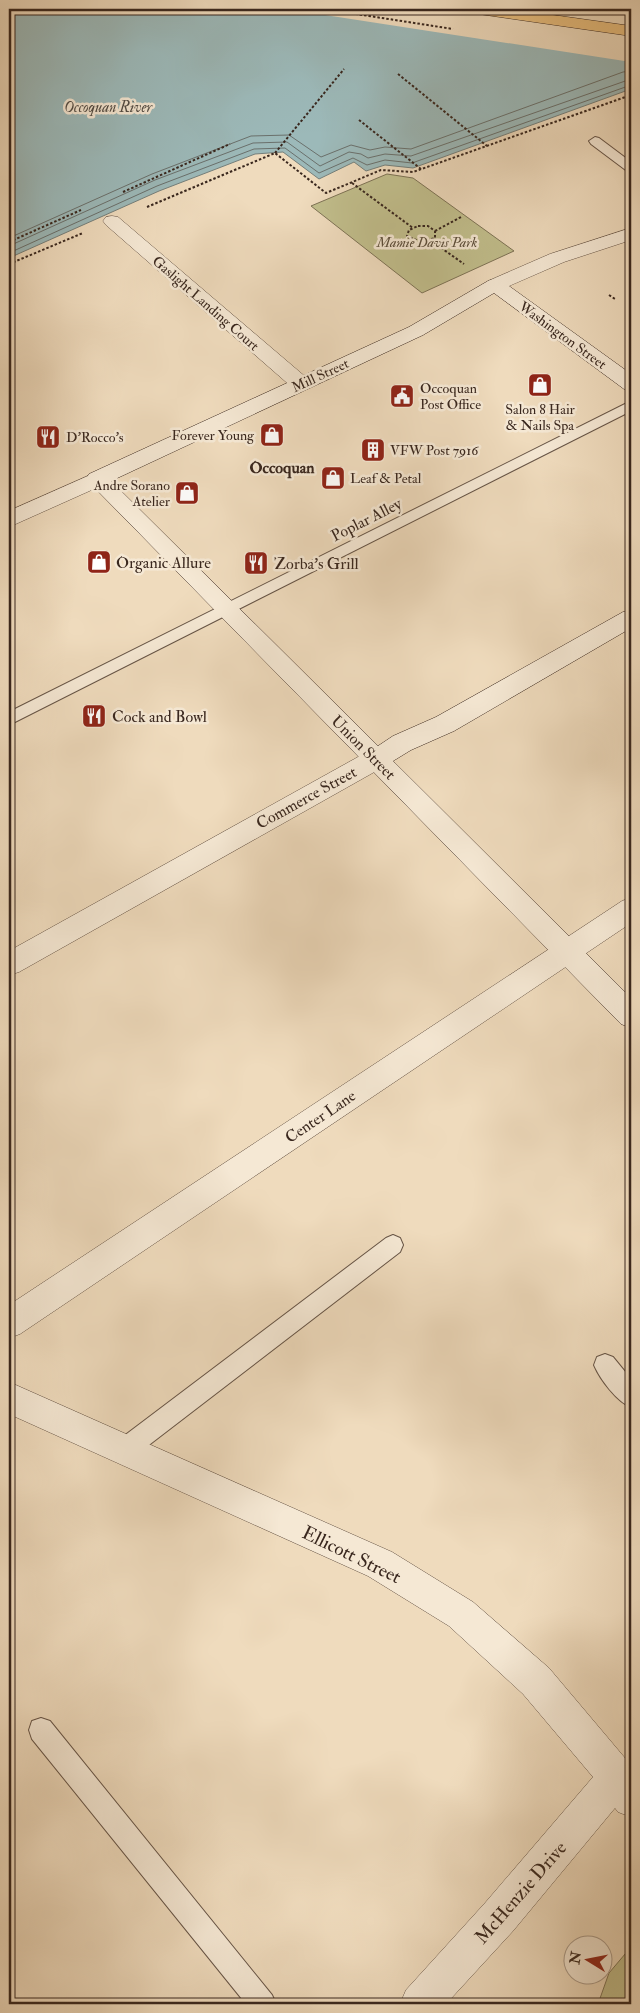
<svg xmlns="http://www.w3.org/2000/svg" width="640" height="2013" font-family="'IM FELL Double Pica',serif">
<rect width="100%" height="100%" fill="#efdbbd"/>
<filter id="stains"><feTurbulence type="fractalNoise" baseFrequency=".004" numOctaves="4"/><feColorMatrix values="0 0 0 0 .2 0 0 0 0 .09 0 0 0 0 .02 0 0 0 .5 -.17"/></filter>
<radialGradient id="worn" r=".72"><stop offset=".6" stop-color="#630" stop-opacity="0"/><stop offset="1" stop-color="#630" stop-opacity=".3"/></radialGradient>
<!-- green -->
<path fill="#c1be8c" stroke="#7d7255" d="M387,174l26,4 101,73 -92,42 -111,-87z
M631,1947v57h-33l11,-31z"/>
<!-- water -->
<path fill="#9cb9b9" stroke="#747f7b" d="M9,9h622v80l-218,79 -28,-3 -19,6 -12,-9 -35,17 -36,-27 -28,2 -96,37 -150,67z"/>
<!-- pier -->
<path fill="#efdbbd" d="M286,9h345v53z"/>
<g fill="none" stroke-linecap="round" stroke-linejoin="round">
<!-- shore -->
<path stroke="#6a706c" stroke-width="1" d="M9,238l143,-64 99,-38 38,-1 32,22 30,-12 19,5 15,-3 26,2 212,-77 8,-1
M9,246l146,-66 98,-37 34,-1 33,24 29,-14 12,2 7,4 17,-4 26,2 220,-77
M9,253l148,-67 97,-37 31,-1 34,25 34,-15 14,7 18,-5 27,3 219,-78"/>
<defs>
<path id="lane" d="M595,137l4,1 32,24v10l-4,-1 -36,-27 -2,-3z
M631,401v10l-622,314v-13z
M393,1235l7,3 3,7 -3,7 -268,206 -8,3 -8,-3 -3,-8 3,-8 270,-204z
M605,1354l8,3 18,22v28c-14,-5 -31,-28 -37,-42l3,-8z
M41,1718l9,3 222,274 4,9h-30l-214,-265 -3,-9 3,-9z"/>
<path id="street" d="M112,216l6,1 190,162 3,5 -3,5 -7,1 -7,-1 -188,-164 -3,-4 3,-4z
M631,228v12l-67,22 -62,27 -7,2 -7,-2 -3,-4 3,-4 62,-27z
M97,472l8,2 3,5 -3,5 -96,43v-16z
M376,749l9,3 3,7 -3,7 -366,206 -10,3v-24l358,-199z
M631,898v25l-611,411 -11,4v-33l613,-404z
M9,1382l383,170 81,50 76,66 81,96 1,53 -13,-5 -3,-4 -102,123 -67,73h-46l6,-14 79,-87 108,-126 -70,-83 -74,-68 -81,-50 -359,-162z"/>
<path id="secondary" d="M495,279l7,2 129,93v16l-7,-1 -130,-96 -71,42 -312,146 267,265 15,-10 43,-19 187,-105 8,-2v18l-177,103 -43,19 -18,11 238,237v30l-10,-4 -535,-545 3,-5 320,-147 79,-46z"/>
<path id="highway" d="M471,9h39l121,17v10l-152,-22 -6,-2z"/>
</defs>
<!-- lane casing -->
<use href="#lane" stroke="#665446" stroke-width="2"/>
<!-- street casing -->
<use href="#street" stroke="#665446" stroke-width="1"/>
<!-- secondary casing -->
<use href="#secondary" stroke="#39271e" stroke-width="1"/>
<!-- highway casing -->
<use href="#highway" stroke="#39271e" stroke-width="1"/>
<!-- path -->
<path stroke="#39271e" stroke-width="2" stroke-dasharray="2.5 2" stroke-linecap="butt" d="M324,9l129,20
M398,74l89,72
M359,120l62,49
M275,153l69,-84
M352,183l61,45
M123,192l107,-48
M147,207l128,-54 51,40 55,-23 32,2 218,-77
M418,226h10l7,5v7l-14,4 -14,-6 2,-6z
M435,231l26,-14
M430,240l34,24
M9,242l72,-32
M9,264l74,-31
M609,295l6,4"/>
<!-- lane -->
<use href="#lane" fill="#f5e8d4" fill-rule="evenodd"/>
<!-- street -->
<use href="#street" fill="#f5e8d4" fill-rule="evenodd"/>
<!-- secondary -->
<use href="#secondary" fill="#f5e8d4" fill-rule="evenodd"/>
<!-- highway -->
<use href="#highway" fill="#e8be7e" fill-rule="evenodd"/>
</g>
<!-- icons -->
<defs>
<symbol id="shop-square" viewBox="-11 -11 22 22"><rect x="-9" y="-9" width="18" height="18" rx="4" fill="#8f2418" stroke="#f5e8d4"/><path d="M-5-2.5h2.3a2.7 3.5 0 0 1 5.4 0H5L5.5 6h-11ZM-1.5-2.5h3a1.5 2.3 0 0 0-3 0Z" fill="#fff"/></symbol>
<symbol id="civic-square" viewBox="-11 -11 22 22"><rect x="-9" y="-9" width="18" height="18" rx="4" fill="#8f2418" stroke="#f5e8d4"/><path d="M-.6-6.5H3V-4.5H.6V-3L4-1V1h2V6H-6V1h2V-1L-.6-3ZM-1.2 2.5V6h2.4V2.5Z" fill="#fff"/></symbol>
<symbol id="restaurant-square" viewBox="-11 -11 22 22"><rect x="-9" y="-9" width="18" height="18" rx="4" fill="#8f2418" stroke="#f5e8d4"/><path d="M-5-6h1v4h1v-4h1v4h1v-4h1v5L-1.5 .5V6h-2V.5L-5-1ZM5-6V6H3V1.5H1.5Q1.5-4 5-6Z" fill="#fff"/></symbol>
<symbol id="building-square" viewBox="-11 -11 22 22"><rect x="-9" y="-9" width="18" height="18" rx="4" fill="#8f2418" stroke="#f5e8d4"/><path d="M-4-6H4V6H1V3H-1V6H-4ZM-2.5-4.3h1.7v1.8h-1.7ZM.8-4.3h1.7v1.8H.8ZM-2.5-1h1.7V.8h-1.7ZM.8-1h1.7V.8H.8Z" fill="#fff"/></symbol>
</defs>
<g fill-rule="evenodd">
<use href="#shop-square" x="526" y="371" width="28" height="28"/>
<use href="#civic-square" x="388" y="382" width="28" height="28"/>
<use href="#shop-square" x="258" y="421" width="28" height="28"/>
<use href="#restaurant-square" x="34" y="423" width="28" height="28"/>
<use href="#building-square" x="359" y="436" width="28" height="28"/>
<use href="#shop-square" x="319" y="464" width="28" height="28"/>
<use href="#shop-square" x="173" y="479" width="28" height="28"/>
<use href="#shop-square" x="85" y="548" width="28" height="28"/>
<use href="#restaurant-square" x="242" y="549" width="28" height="28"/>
<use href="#restaurant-square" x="80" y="702" width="28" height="28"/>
</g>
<g text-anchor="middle" stroke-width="5" stroke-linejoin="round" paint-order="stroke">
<!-- far-park labels -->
<g font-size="14" font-style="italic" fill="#5b4d3a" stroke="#f5e8d4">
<text x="427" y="247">Mamie Davis Park</text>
</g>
<!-- far-street labels -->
<g font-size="14" fill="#39271e" stroke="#f5e8d4">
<text transform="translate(206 303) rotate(41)" y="5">Gaslight Landing Court</text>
<text transform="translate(563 335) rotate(36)" y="5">Washington Street</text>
<text transform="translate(320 375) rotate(-25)" y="5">Mill Street</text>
</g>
<!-- far-poi labels -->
<g font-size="14" fill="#39271e" stroke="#f5e8d4" text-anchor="start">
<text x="420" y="393">Occoquan<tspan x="420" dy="16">Post Office</tspan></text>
<text x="540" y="414" text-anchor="middle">Salon 8 Hair<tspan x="540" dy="16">&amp; Nails Spa</tspan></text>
<text x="254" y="440" text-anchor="end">Forever Young</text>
<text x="66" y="442">D'Rocco's</text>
<text x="390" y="455">VFW Post 7916</text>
<text x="350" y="483">Leaf &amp; Petal</text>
<text x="170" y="490" text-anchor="end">Andre Sorano<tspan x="170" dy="16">Atelier</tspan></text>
</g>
<!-- far-water labels -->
<g font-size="15" font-style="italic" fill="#524c45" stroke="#f5e8d4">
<text x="108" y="112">Occoquan River</text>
</g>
<!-- far-quarter labels -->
<g font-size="16" font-weight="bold" fill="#39271e" stroke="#f5e8d4">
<text x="282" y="473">Occoquan</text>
</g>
<!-- street labels -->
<g font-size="16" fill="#39271e" stroke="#f5e8d4">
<text transform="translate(366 519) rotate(-27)" y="6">Poplar Alley</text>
<text transform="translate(364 747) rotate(45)" y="6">Union Street</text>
<text transform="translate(306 797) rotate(-29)" y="6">Commerce Street</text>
<text transform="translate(320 1116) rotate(-34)" y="6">Center Lane</text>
</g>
<!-- poi labels -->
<g font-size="16" fill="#39271e" stroke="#f5e8d4" text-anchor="start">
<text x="116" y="568">Organic Allure</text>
<text x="274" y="569">Zorba's Grill</text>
<text x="112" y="722">Cock and Bowl</text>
</g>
<!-- near-street labels -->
<g font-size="19" fill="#39271e" stroke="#f5e8d4">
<text transform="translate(352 1554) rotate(26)" y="7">Ellicott Street</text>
<text transform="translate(520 1892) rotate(-49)" y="7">McHenzie Drive</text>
</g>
</g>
<!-- margin -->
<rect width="640" height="2013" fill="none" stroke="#efdbbd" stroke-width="30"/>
<rect x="10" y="10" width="620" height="1993" fill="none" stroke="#39271e" stroke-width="2.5"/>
<rect x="15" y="15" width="610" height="1983" fill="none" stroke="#39271e"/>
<!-- north arrow -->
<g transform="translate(588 1960) rotate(280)"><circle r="24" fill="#f5e8d4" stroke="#aa9b8b"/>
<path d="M0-4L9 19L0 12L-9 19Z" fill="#8f2418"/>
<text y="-8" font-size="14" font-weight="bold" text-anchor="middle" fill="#39271e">N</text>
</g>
<rect width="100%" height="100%" filter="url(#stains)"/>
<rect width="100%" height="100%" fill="url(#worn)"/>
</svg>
